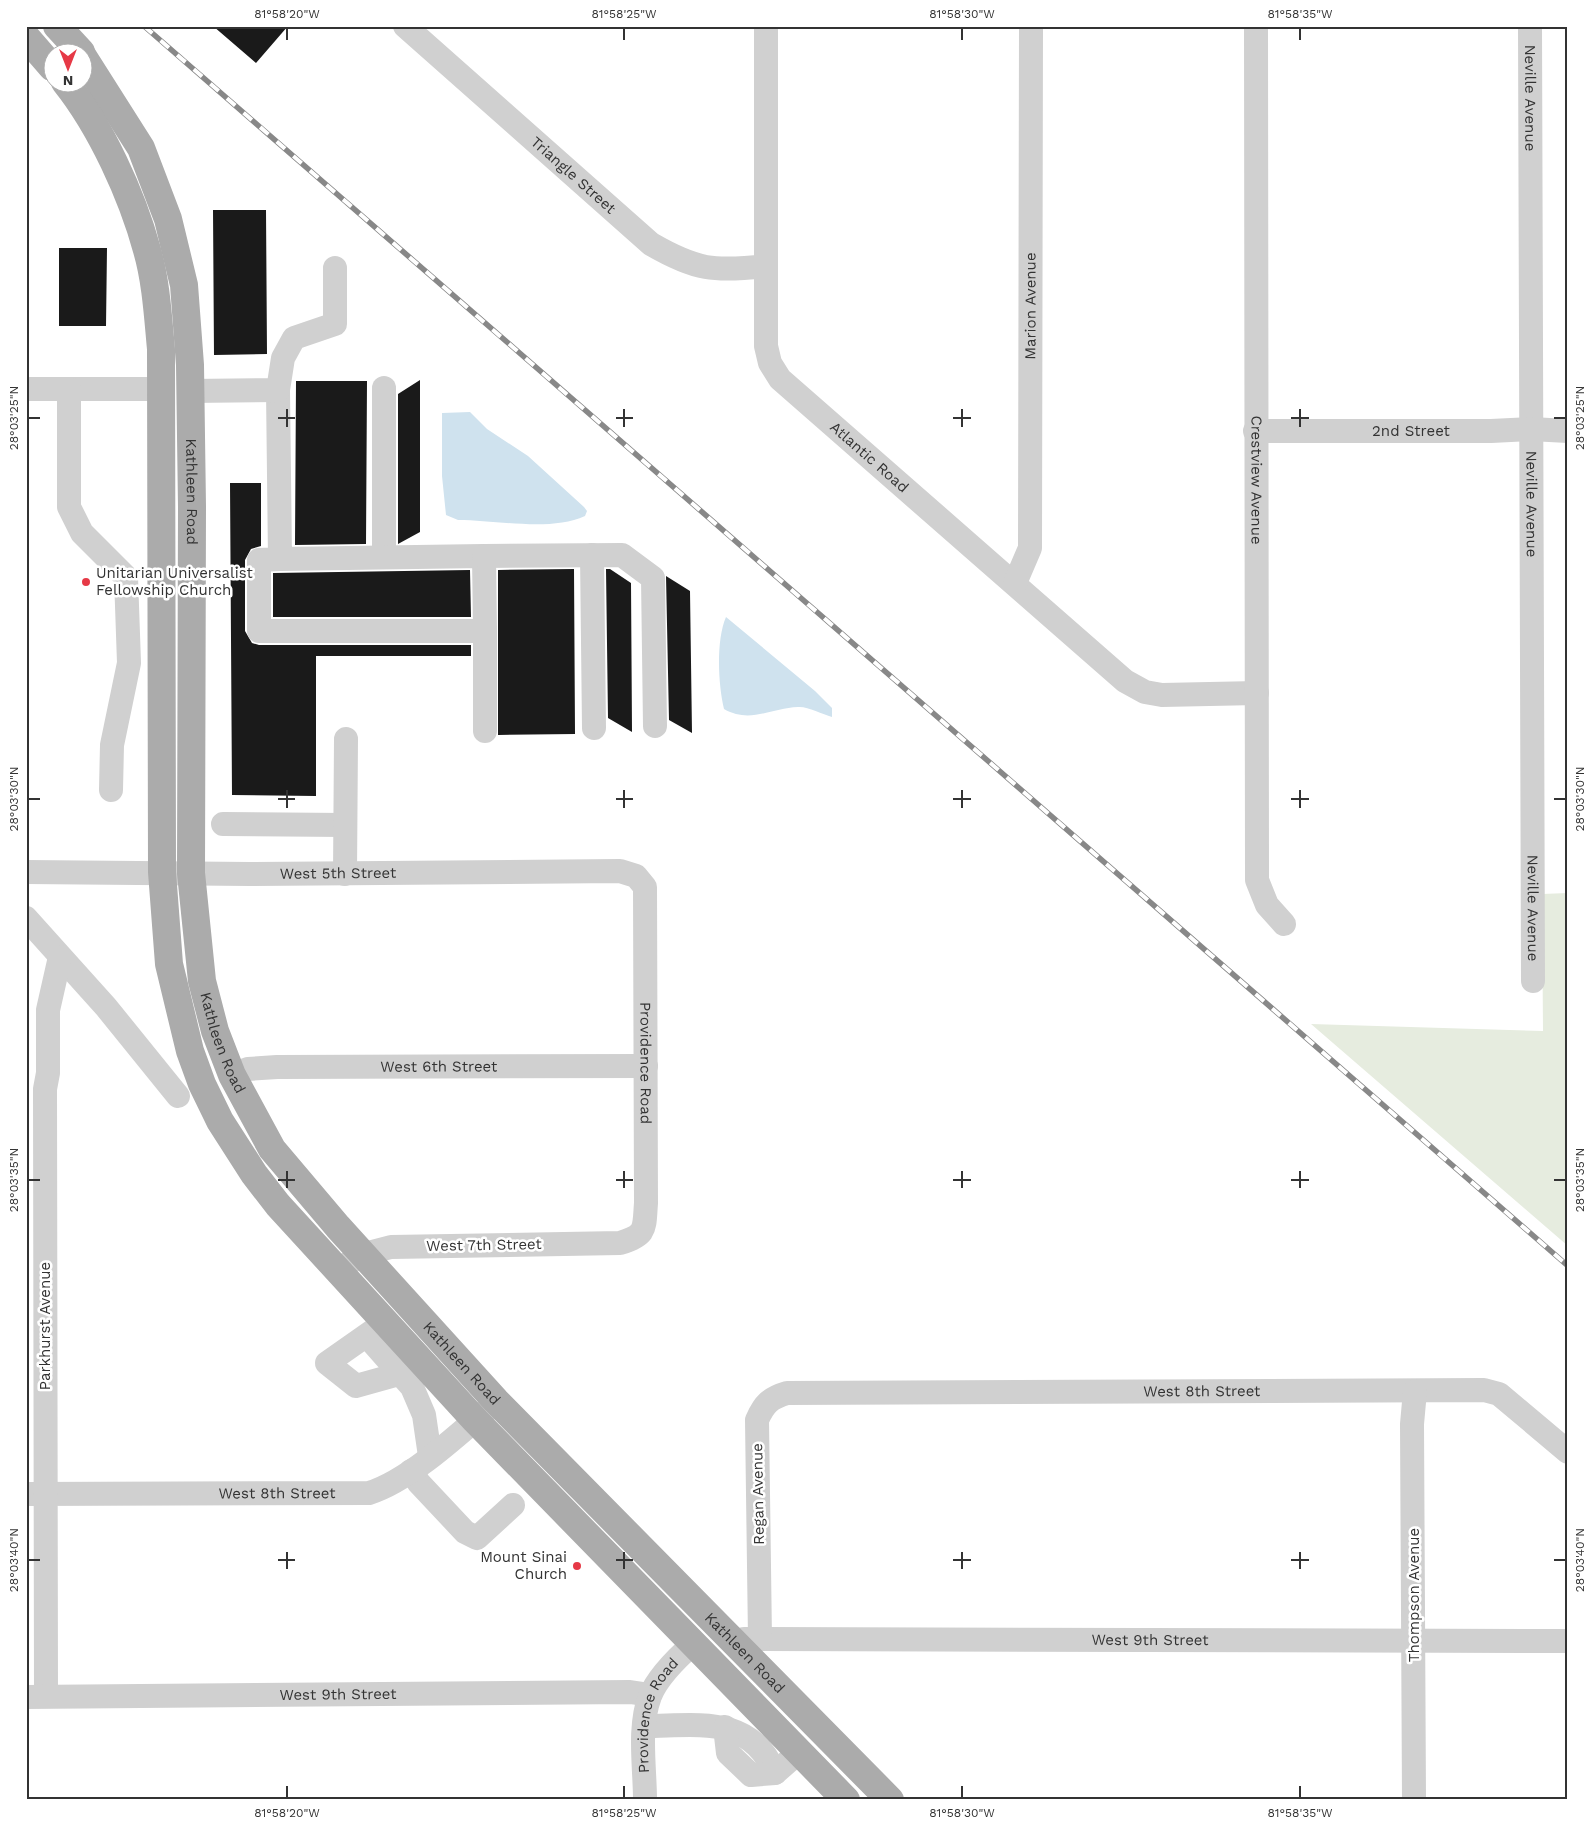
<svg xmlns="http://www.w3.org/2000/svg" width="1594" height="1826" font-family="'Work Sans',sans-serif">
<rect width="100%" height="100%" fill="#fff"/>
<!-- green -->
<path fill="#e6ecdf" d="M1568,893v353l-257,-222 232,7 -1,-137z"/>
<!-- water -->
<path fill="#cfe2ee" d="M470,412l17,17 41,27 56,51 3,4 -2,5c-35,16 -88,4 -127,4l-12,-5 -4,-39v-63z
M726,617l89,74 17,17v9c-10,-3 -25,-11 -34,-10 -27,1 -48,17 -74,2 -6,-25 -8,-69 2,-92z"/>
<!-- building -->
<path fill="#1a1a1a" d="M213,26h75l-32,37z
M213,210h53l1,144 -53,1z
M59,248h48l-1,78h-47z
M420,380v152l-22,12v-150z
M296,381h71l-1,163 -71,1z
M230,483h31v63l-10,3 -6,11v71l7,12 7,2h212v11h-155v140l-84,-1z
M574,569l1,165 -77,1v-165z
M606,569h4l21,14 1,149 -24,-14z
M470,570l1,47h-198v-44z
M666,576l24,15 2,142 -23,-13z"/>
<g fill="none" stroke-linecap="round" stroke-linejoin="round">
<!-- minor -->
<g stroke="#d0d0d0" stroke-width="24">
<path id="s1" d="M405,26l246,218c45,26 63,28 115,22"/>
<path id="s2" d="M766,26v320l4,17 10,16 345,302 20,11 17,3 95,-2"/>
<path id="s3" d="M1256,26l1,854 10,25 17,19"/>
<path id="s4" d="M1530,26l3,955"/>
<path d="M384,388v169"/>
<path d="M26,389h135"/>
<path d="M69,389v118l13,26 44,44 3,86 -17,82 -1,45"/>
<path d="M278,390l2,169 -21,1v71h226l-1,-75 -204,3"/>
<path d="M190,391l88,-1 5,-32 11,-20 41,-14v-56"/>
<path id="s5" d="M1255,431h236l40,-2 37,2"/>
<path d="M592,555l2,173"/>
<path d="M484,556l138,-1 31,23 2,148"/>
<path id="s6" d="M1015,583l15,-35 1,-522"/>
<path d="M485,731v-100"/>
<path d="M223,824l122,1"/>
<path id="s7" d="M26,872l224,2 370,-3 16,5 9,11 1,316c-2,26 1,32 -26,40l-229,4 -27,7 -27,16"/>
<path d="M345,874l1,-135"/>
<path d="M26,918l80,89 72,89"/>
<path id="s8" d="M232,1075l16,-6 29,-2 369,-1"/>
<path d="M384,1323l-57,40 29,23 43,-12"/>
<path d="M367,1336l45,51 12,28 6,41"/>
<path d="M411,1471l8,12 46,49 12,6 36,-33"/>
<path id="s9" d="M26,1494l343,-1c39,-12 88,-57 120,-85"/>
<path id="s10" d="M744,1639l824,2"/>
<path id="s11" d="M760,1639l-3,-219c7,-16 13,-22 30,-27l697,-3 15,4 69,58"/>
<path d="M46,1696l-1,-607 3,-16v-63l12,-53"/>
<path id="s12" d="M26,1697l604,-5 20,3"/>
<path d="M644,1726c53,0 106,-12 131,47"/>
<path d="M725,1727l3,26 23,22 24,-2 24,-21"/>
<path id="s13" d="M645,1800c0,-33 -7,-72 5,-104 8,-20 28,-39 44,-53"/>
<path d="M1414,1800l-2,-376 3,-33"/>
</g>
<!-- major -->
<g stroke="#ababab" stroke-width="28">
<path d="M57,26l24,26"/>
<path d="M26,37l26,30"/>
<path id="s14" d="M82,55l59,93 27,71 16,66 6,80 2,142 -1,366 11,108 13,50 17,44 40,74 66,78 158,174 394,399"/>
<path d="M65,82c36,45 67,113 82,168 9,31 11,67 14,99l1,523 7,92 21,87 12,33 18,37 34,53 24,31 197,215 371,380"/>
</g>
<defs>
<path id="rail" d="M144,26l1424,1240"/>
</defs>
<!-- rail casing -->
<use href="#rail" stroke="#888" stroke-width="5.5"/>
<!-- rail -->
<use href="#rail" stroke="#fff" stroke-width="4" stroke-dasharray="11" stroke-linecap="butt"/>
</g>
<!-- ticks -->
<path fill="none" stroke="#333" stroke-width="2" d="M287,28v12M624,28v12M962,28v12M1300,28v12M287,409v18M624,409v18M962,409v18M1300,409v18M28,418h12M278,418h17M616,418h17M953,418h18M1291,418h18M1554,418h12M287,790v18M624,790v18M962,790v18M1300,790v18M28,799h12M278,799h17M616,799h17M953,799h18M1291,799h18M1554,799h12M287,1171v17M624,1171v17M962,1171v17M1300,1171v17M28,1180h12M278,1180h17M616,1180h17M953,1180h18M1291,1180h18M1554,1180h12M287,1552v17M624,1552v17M962,1552v17M1300,1552v17M28,1560h12M278,1560h17M616,1560h17M953,1560h18M1291,1560h18M1554,1560h12M287,1786v12M624,1786v12M962,1786v12M1300,1786v12"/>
<!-- markers -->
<g fill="#e63946" stroke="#fff" stroke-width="2">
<circle cx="86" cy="582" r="5"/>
<circle cx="577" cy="1566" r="5"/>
</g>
<g text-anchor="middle" stroke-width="5" stroke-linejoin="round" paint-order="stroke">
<!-- street labels -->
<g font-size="15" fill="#333" stroke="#fff">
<text dy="5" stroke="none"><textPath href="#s4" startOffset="72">Neville Avenue</textPath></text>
<text dy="5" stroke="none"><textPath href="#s1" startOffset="225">Triangle Street</textPath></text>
<text dy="5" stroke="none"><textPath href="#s6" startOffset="280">Marion Avenue</textPath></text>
<text dy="5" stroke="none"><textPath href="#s5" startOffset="156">2nd Street</textPath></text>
<text dy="5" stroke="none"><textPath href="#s2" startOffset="475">Atlantic Road</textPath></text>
<text dy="5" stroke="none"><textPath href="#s3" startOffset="454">Crestview Avenue</textPath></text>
<text dy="5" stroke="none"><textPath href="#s14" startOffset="461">Kathleen Road</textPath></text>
<text dy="5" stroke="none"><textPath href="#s4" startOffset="478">Neville Avenue</textPath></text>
<text dy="5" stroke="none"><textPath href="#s7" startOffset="312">West 5th Street</textPath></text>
<text dy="5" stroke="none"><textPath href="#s4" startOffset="882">Neville Avenue</textPath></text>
<text dy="5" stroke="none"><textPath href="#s14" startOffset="1016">Kathleen Road</textPath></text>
<text dy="5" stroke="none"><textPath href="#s7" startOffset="801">Providence Road</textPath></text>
<text dy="5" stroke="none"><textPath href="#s8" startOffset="208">West 6th Street</textPath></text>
<text transform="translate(484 1245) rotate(-1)" y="5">West 7th Street</text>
<text transform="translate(45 1326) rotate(-90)" y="5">Parkhurst Avenue</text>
<text dy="5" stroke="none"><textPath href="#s14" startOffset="1420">Kathleen Road</textPath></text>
<text dy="5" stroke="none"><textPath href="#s11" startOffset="676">West 8th Street</textPath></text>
<text dy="5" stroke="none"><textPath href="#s9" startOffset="251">West 8th Street</textPath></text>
<text transform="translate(758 1494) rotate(-91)" y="5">Regan Avenue</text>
<text transform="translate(1414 1595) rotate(-90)" y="5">Thompson Avenue</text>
<text dy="5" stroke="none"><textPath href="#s10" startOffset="406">West 9th Street</textPath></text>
<text dy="5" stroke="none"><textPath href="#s14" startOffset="1825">Kathleen Road</textPath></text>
<text dy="5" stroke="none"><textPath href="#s12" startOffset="312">West 9th Street</textPath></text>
<text dy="5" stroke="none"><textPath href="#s13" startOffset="88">Providence Road</textPath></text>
</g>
<!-- poi labels -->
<g font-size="15" fill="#333" stroke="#fff" text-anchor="start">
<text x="96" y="578">Unitarian Universalist<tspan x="96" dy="17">Fellowship Church</tspan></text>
<text x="567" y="1562" text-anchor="end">Mount Sinai<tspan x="567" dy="17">Church</tspan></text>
</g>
</g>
<!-- border -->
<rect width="1594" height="1826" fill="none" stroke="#ffffff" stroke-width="55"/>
<!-- north arrow -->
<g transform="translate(68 68) rotate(180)"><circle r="24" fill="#ffffff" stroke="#adadad"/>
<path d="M0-4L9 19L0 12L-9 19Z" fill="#e63946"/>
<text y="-8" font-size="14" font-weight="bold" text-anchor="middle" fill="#333333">N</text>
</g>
<rect x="28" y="28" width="1538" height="1770" fill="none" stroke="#333" stroke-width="2"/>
<g font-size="12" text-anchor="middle" fill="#333">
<text x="287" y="18">81°58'20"W</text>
<text x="624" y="18">81°58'25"W</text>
<text x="962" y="18">81°58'30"W</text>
<text x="1300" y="18">81°58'35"W</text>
<text transform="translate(1580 418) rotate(-90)" y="4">28°03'25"N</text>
<text transform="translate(14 418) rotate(-90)" y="4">28°03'25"N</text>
<text transform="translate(1580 799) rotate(-90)" y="4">28°03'30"N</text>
<text transform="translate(14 799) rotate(-90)" y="4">28°03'30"N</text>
<text transform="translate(1580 1180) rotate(-90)" y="4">28°03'35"N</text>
<text transform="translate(14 1180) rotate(-90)" y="4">28°03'35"N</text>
<text transform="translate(1580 1560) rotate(-90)" y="4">28°03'40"N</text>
<text transform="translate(14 1560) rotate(-90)" y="4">28°03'40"N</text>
<text x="287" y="1817">81°58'20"W</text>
<text x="624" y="1817">81°58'25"W</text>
<text x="962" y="1817">81°58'30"W</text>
<text x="1300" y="1817">81°58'35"W</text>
</g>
</svg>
